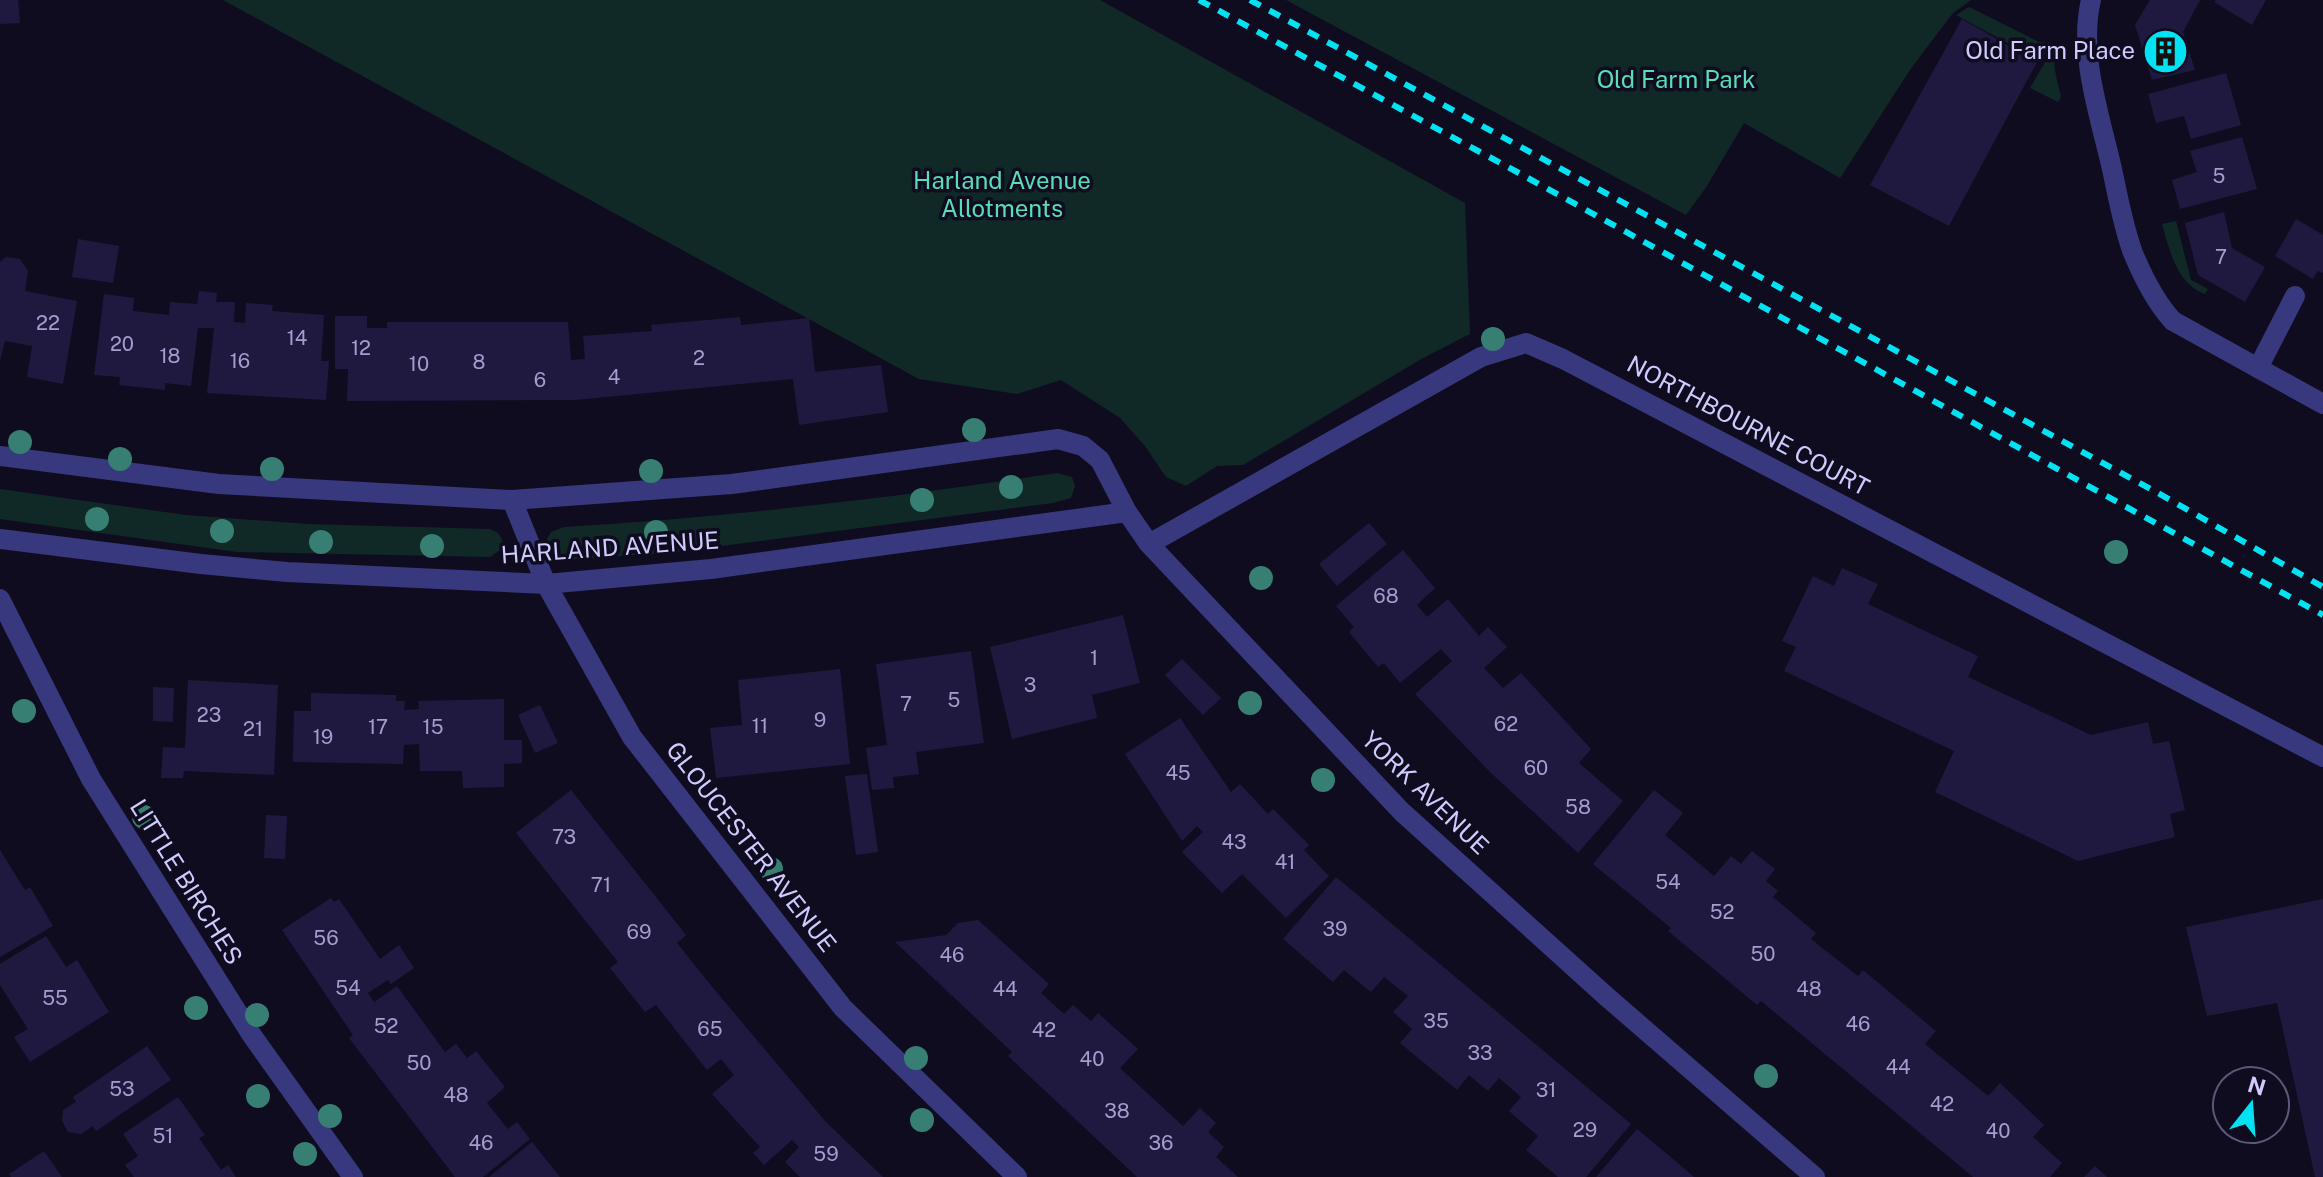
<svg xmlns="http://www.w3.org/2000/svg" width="2323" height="1177" font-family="'Public Sans',sans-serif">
<rect width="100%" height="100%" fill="#0f0c1f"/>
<!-- green -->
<path fill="#102927" d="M223,0h877l365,203 5,131 -47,24 -180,107 -26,1 -31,20 -20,-9 -21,-31 -25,-28 -59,-38 -44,14 -98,-15z
M1286,0h685l-18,13 -41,54 -72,111 -96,-55 -37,63 -21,29z
M1969,7l70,35 14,1 2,28 6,26 -3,5 -28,-14 17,-29 -6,-10 -4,10 -81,-44z
M2176,221l15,59 17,9 -3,5c-29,-11 -35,-43 -43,-70z
M1057,473l15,4 3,9 -4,12 -18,5 -386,50 -104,7 -10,-3 -6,-18 4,-7 13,-5c165,-10 330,-29 493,-54z
M0,489l186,26 122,9 182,5c10,4 13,8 13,19l-13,9 -253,-5 -237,-33z"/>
<!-- building -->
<path fill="#1f1940" d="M0,0h18l2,23 -20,1z
M2150,0h50l-17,32 12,38 -43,10 -17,-55z
M2216,0h50l-14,25 -38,-23z
M1962,19l75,43 -88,164 -79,-41z
M2226,73l15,52 -50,14 -7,-23 -28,7 -8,-29z
M2242,137l15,52 -77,20 -8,-29 25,-8 -7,-21z
M2224,212l8,36 33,19 -20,35 -47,-27 -13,-52z
M2296,219l27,16v38l-5,-2 -5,8 -38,-23z
M78,239l41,7 -6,37 -41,-6z
M6,257l14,2 8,12 -3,20 52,10 -14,83 -36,-7 5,-31 -27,-5 -5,20v-99z
M199,291l18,2 -1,9h19l-1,20 11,1 1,-20 27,2 -1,6 52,4 -3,46h8l-3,39 -119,-7 7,-65h-16l-7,58 -26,-3v7l-46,-5 1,-8 -26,-2 10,-81 30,4 -1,13 36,4 1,-13 27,2z
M335,316h32v12h20v-6h181l3,38 14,-1 -2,-23 69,-5 -1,-6 89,-8 1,8 68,-7 6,54 66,-7 7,47 -89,13 -6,-46 -218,21 -228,1 1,-32h-13z
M1369,523l18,21 -50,42 -18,-22z
M1403,550l32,38 -18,17 10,12 21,-18 31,37 9,-9 19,20 -23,21 19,20 18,-15 70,76 -12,14 44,38 -45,52 -87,-80 -76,-79 37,-33 -11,-12 -41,34 -16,-20 -6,4 -29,-35 5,-5 -18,-21z
M1842,568l36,16 -10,20 110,52 -10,21 123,58 57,-13 5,22 16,-3 16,69 -15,4 5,23 -97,24 -143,-69 19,-41 -170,-80 12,-24 -14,-6 31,-65 21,10z
M1123,615l17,68 -48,12 5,23 -85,21 -22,-92z
M971,651l13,92 -68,9 3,22 -26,3 1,11 -22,2 -6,-42 21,-3 -11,-81z
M1182,659l39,39 -18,17 -38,-40z
M840,669l10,95 -134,14 -6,-50 32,-3 -4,-45z
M188,680l90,5 -4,90 -90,-4 -1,7h-22l2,-31 22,1z
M153,687l21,1 -1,34 -20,-1z
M311,693l85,2v6h9l-1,9 15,-1 -1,-8 86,-2v41h18v23l-18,1v23l-41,1 -1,-17h-42l-1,-27 -15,1 -1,19 -110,-2 1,-51h17z
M540,705l18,38 -23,10 -17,-38z
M1180,718l51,74 9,-8 28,30 5,-5 36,36 -5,5 25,26 -43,42 -44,-44 -20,19 -40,-41 21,-20 -6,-6 -15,15 -57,-87z
M867,774l11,78 -22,3 -11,-79z
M571,790l115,145 -9,8 37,46 111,132 58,56h-83l-15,-15 14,-15 -7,-7 -28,25 -11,-12 7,-6 -48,-53 22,-19 -13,-16 -14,11 -51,-65 -11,7 -35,-44 8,-6 -102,-129z
M1654,790l29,23 -18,22 49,41 17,-20 10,8 11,-13 23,18 -9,12 12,10 -5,6 43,36 -5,6 47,37 5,-6 73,61 -11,13 63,52 12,-13 44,42 -11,12 29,26 -12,14h-77l-212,-176 -4,4 -89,-74 3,-3 -78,-64z
M266,815l21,1 -2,43 -21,-1z
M0,850l25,40 5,-3 23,39 -53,31z
M1336,877l295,247 -45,53h-28l-32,-27 12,-14 -29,-25 12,-14 -22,-19 -11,13 -19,-16 -12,15 -57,-47 12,-14 -19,-17 15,-16 -24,-19 -13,15 -27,-22 -11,12 -50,-43z
M331,898l3,4 5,-3 41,60 19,-14 15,23 -23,16 -3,-4 -20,13 6,9 23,-16 48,66 11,-8 11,14 9,-7 29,36 -18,16 21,26 9,-7 13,17 -47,38h-28l-106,-139 4,-3 -71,-105z
M2323,899v278h-8l-38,-174 -70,13 -21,-89z
M978,920l71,64 -8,9 23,21 9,-9 18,16 7,-8 40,36 -18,19 63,58 17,-18 16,15 -8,9 16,15 -8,10 22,20h-101l-129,-121 4,-4 -117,-110 51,-7 12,-12z
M46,936l20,31 11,-7 32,52 -79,50 -16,-25 14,-8 -28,-44v-21z
M147,1046l24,34 -75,51 -3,-5 -12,8 -13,-2 -6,-11 1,-11 13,-8 -3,-5z
M178,1097l27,38 -6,3 22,32 7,-5 8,12h-102l-9,-12 13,-9 -15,-22z
M1637,1129l42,35 15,13h-98z
M532,1142l28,35h-71z
M44,1151l18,26h-51l-2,-3z
M2095,1166l12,11h-23z"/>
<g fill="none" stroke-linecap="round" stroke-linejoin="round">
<!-- service -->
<path stroke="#38387e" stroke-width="20" d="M2258,368l37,-72"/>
<!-- minor -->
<path stroke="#38387e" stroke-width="20" d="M2091,0c-13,54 9,116 21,169 6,28 11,57 21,84 10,24 22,49 40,68l150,83
M0,456l219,28 293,16 220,-16 326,-45 25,7 17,14 27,52 22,32 253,268 205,185 208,180
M512,500l34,84 86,153 211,271 174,169
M0,539l201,25 86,8 259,12 165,-15 416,-57
M1149,544l332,-187 45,-14 37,16 760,398
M0,599l91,180 160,255 102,143"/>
<!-- rail -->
<path stroke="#03e2f3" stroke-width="6" stroke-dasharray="12 10" stroke-linecap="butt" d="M1199,0l318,172 806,443
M1250,0l908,493 165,94"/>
</g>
<!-- trees -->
<g fill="#377f73">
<circle cx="1493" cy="339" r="12"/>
<circle cx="974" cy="430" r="12"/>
<circle cx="20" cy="442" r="12"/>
<circle cx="120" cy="459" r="12"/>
<circle cx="272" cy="469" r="12"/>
<circle cx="651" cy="471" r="12"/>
<circle cx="1011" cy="487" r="12"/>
<circle cx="922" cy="500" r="12"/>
<circle cx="97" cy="519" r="12"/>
<circle cx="222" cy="531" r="12"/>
<circle cx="656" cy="532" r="12"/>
<circle cx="321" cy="542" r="12"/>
<circle cx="432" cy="546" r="12"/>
<circle cx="2116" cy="552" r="12"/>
<circle cx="1261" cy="578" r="12"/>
<circle cx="1250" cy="703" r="12"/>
<circle cx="24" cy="711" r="12"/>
<circle cx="1323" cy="780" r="12"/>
<circle cx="144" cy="817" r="12"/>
<circle cx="771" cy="869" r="12"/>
<circle cx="196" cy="1008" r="12"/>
<circle cx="257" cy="1015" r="12"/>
<circle cx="916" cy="1058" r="12"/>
<circle cx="1766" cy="1076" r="12"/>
<circle cx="258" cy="1096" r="12"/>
<circle cx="330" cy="1116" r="12"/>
<circle cx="922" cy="1120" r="12"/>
<circle cx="305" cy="1154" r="12"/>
</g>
<!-- icons -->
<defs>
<symbol id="building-disc" viewBox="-11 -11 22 22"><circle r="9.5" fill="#03e2f3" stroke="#0f0c1f"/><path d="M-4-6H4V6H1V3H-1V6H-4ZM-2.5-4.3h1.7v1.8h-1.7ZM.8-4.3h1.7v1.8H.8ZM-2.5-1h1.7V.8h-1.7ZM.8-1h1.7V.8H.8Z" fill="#111"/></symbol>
</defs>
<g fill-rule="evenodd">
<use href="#building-disc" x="2140" y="26" width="51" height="51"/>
</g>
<g text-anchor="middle" stroke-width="7" stroke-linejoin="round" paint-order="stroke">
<!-- number labels -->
<g font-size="20" fill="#a39ece">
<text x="2219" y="183">5</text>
<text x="2221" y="264">7</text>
<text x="48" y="330">22</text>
<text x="297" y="345">14</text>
<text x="122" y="351">20</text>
<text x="361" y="355">12</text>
<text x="170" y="363">18</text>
<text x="699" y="365">2</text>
<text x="240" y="368">16</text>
<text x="479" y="369">8</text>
<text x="419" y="371">10</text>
<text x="614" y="384">4</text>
<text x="540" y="387">6</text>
<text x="1386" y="603">68</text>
<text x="1094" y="665">1</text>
<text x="1030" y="692">3</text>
<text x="954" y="707">5</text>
<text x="906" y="711">7</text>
<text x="209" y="722">23</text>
<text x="820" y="727">9</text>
<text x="1506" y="731">62</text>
<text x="760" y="733">11</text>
<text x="378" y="734">17</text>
<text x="433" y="734">15</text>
<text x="253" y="736">21</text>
<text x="323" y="744">19</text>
<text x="1536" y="775">60</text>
<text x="1178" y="780">45</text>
<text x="1578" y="814">58</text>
<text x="564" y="844">73</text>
<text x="1234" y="849">43</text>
<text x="1285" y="869">41</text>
<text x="1668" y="889">54</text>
<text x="601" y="892">71</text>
<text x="1722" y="919">52</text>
<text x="1335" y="936">39</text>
<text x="639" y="939">69</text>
<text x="326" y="945">56</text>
<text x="1763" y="961">50</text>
<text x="952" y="962">46</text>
<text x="348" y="995">54</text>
<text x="1005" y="996">44</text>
<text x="1809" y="996">48</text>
<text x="55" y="1005">55</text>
<text x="1436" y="1028">35</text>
<text x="1858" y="1031">46</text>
<text x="386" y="1033">52</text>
<text x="710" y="1036">65</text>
<text x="1044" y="1037">42</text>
<text x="1480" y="1060">33</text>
<text x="1092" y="1066">40</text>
<text x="419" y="1070">50</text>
<text x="1898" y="1074">44</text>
<text x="122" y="1096">53</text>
<text x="1546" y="1097">31</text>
<text x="456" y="1102">48</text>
<text x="1942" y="1111">42</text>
<text x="1117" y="1118">38</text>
<text x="1585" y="1137">29</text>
<text x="1998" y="1138">40</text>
<text x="163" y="1143">51</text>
<text x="481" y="1150">46</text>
<text x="1161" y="1150">36</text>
<text x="826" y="1161">59</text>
</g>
<!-- poi labels -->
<g font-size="24" fill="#cfcbfe" stroke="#0f0c1f" text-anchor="end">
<text x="2135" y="59">Old Farm Place</text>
</g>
<!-- park labels -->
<g font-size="24" fill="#58ddb8" stroke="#0f0c1f">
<text x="1676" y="88">Old Farm Park</text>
<text x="1002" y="189">Harland Avenue<tspan x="1002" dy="28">Allotments</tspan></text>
</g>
<!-- street labels -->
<g font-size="24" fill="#cfcbfe" stroke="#0f0c1f">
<text transform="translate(1748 426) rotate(28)" y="8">NORTHBOURNE COURT</text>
<text transform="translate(610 548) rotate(-4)" y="8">HARLAND AVENUE</text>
<text transform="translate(1425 793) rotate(44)" y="8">YORK AVENUE</text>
<text transform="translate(751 847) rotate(52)" y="8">GLOUCESTER AVENUE</text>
<text transform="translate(186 882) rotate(58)" y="8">LITTLE BIRCHES</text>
</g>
</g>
<!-- north arrow -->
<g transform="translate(2251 1105) rotate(17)"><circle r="38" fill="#0f0c1f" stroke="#5c5878" stroke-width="2"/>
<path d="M0-6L14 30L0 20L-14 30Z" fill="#03e2f3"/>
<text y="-12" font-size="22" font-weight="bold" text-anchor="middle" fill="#cfcbfe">N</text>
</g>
</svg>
